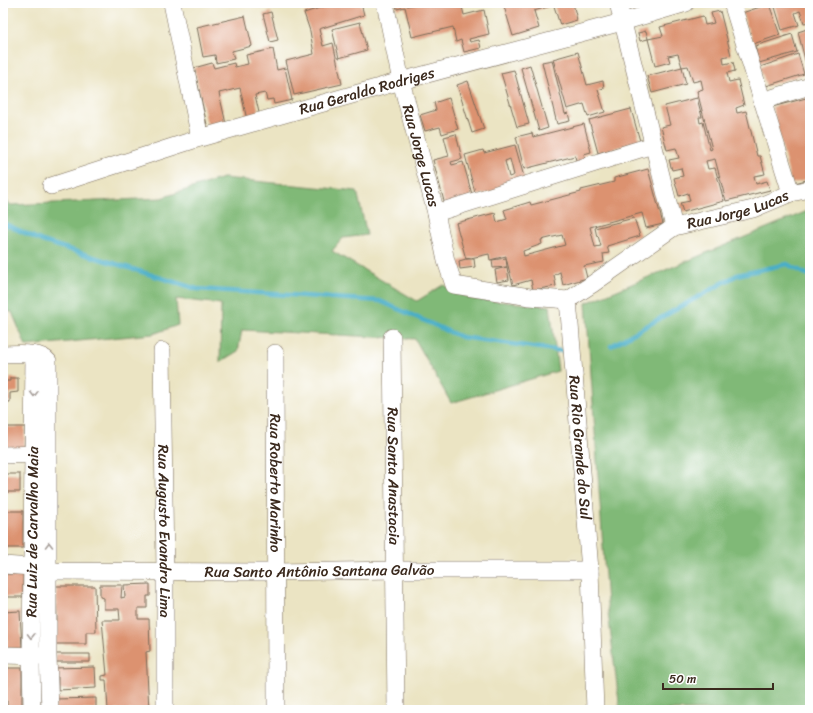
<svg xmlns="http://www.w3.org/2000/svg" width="813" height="713" font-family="Sriracha,sans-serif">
<rect width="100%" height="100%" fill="#fff"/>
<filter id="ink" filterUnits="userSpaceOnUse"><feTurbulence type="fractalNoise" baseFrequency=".025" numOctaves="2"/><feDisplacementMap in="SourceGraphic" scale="8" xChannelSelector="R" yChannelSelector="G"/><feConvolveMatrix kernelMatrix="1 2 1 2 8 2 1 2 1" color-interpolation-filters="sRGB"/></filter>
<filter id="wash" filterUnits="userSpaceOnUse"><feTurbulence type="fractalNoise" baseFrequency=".012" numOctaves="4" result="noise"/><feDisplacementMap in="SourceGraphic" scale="16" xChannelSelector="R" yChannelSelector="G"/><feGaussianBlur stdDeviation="0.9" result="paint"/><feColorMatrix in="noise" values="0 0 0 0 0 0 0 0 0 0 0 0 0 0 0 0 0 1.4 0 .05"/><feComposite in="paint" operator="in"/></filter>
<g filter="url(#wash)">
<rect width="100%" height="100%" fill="#ebe4c3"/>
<!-- forest -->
<path fill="#80b977" stroke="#5e724a" d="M223,178l134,13 10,44 -24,3 -11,13 85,50 26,-16 28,14 79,7 8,65 -107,32 -36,-64 -173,-9 -4,21 -18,11 1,-58 -45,-5 2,26 -25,9 -127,12 -14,-34 -9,-1v-113l8,7 150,-7z
M810,210v500h-190l-13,-106 -21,-301z"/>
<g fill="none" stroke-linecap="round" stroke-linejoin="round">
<!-- stream -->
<path stroke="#49aec8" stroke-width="4.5" d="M3,223l39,18 155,48 183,12 81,36 101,14
M611,346l126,-71 50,-11 23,12"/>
</g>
<g id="blocks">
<!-- building -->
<path fill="#dc9270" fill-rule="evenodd" d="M331,3h30l3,12 -45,14 4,17 10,-3 9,41 -48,11 -8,-34 28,-7 -4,-23 -6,-18 28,-9z
M396,3h11v3l14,-3h40l3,12 20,-5 5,24 -20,5 1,3 9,-2 2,8 -17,4 -3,-12 -5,2 -3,-15 -41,10 -7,-30 -8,2z
M503,3h48v3l-17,5 5,17 -26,8z
M553,3h20l4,17 -17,5z
M776,3h34v19l-6,1 -4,-12 -5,2 4,12 -17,5 -8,-26z
M769,4l11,31 -27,9 -11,-31z
M720,11l11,44 -8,2 1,7 9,-2 2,9 -8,2 2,9 9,-2 6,25 -8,3 1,5 9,-2 11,45h3l5,18 -11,2 2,8 11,-3 3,9 -44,11 -11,-42 -9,2 2,8 7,-1 9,33 -41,11 -3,-9 10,-2 -2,-8 -9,3 -5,-18 9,-2 -2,-8 -9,2 -3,-10 10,-2 -3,-10 -9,2 -6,-23 9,-2 -5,-19 32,-8 5,19h-3l1,6 3,-1 7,28 2,-1 -15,-58 6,-2 -2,-9 -8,2 -5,-16 -6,1 -4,-13 -10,2 2,6 -15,4 -7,-27 -8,2 -2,-8 8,-2 2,8 15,-3 -3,-9 43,-11 2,9 9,-2 -3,-10z
M271,12l7,28 -8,2 -7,-28z
M245,16l7,30 -20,5 2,8 -18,4 -1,-8 -12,2 -6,-30z
M360,22l7,28 -28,8 -7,-29z
M810,28v47l-1,1 -11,-44z
M792,34l5,18 -38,11 -4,-17z
M273,49l4,21 8,-2 7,32 -18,4 -1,-5 -6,1 -2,-7 -10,2 5,22 -13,3 -7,-32 -21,5 7,31 -18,5 -14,-61 18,-5 2,5 20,-5 1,4 13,-3 -2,-9z
M578,52l9,33 16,-4 1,7 -6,2 7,22 -17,5 -4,-13 -17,5 -14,-50z
M798,54l6,20 -38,12 -6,-19z
M552,60l13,54 3,-1 2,8 -13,3 -15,-62z
M530,65l18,63 -9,3 -18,-63z
M682,67l4,17 -34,9 -5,-17z
M514,70l15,54 -12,3 -16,-54z
M468,81l16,48 -12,4 -15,-48z
M810,97v82l-19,5 -19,-77z
M449,98l9,31 -16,5 -2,-7 -15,4 -5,-16 16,-5 -2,-7z
M631,109l9,32 -42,12 -9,-33z
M584,124l7,28 -7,2 2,9 -9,2 -2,-9 -51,13 -8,-32 16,-4 1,4z
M456,134l6,25 -11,3 1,3 11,-3 10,36 -28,7 -12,-45 16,-4 -5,-19z
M515,145l11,39 -50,12 -11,-41 18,-5 1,3zM510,159l4,16 -5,2 -4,-16z
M648,169l15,55 -17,4 -4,-15 -52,14 5,20 6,-1 -3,-10 -1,1 -2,-9 39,-10 6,18 -33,10 2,7 -6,1 1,8 -20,4 3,12 -24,7 -3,-13 -6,3 2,11 -23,4 -2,-10 -18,5 -7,-27 1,9 -14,1 -1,-8 14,-2v-2l-16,4 -1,-6 -23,5 -10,-36 39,-10 2,9 10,-3 -3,-9 26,-8 1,3 50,-13v-2l33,-8v-4zM562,235l3,10 -41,11 -1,-5 19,-7 -1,-4z
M466,259h8l1,8 -15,2 -1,-8z
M507,267l2,13 -12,2 -2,-12z
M10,378h8v14l-8,1v9h-7v-21h7z
M3,427h22l-1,26 -21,-1z
M3,474h17v18h-17z
M3,511h20v37h-20z
M3,574h20v23h-20z
M150,584v12h-3v12h-9v11h11l1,32 -4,1 3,58h-41l-2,-30h-4v-4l5,-1 -5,-55h18l-1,-11h-15v-11l-4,-1v-12h22l-1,13 4,-1 -1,-12z
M56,586h39l1,46h-10v12h-33l-1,-23h5z
M20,611l2,38h-15v-10h-4v-27z
M55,654h35v8h-35z
M95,667l1,21 -38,2v-13h-4l-1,-9z
M3,668h19v42h-19v-3h4v-6h-4z
M96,698v12h-41v-11z"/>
</g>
</g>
<g filter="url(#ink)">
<use href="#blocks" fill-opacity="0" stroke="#796b58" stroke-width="1"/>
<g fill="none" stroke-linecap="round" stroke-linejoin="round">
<defs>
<g id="street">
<path d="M172,3l28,135"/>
<path id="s1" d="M385,3l16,78 35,132 10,48 8,24 76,12 38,3"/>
<path d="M618,3l56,224"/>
<path d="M732,3l59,190"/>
<path d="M762,101l48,-15"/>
<path id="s2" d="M51,186l149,-48 201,-57 221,-59 64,-19"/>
<path d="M436,213l217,-68"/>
<path id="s3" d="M568,300l22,270 5,140"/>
<path id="s4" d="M568,300l23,-15 83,-58 79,-18 38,-16 19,-4"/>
<path id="s5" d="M392,337l4,373"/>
<path id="s6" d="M162,351l3,221v138"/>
<path id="s7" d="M275,353l1,357"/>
<path d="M3,354c11,0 38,-3 45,7v295l2,54"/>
<path d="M3,455l42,-1"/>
<path id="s8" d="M3,565l29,2 17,4 228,1 118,-2h195"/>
<path d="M3,655l40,1"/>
<path id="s9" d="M32,710l-1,-54 3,-301"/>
</g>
</defs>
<!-- street casing -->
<use href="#street" stroke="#796b58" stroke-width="18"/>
<!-- street -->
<use href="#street" stroke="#fff" stroke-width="17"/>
</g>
<!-- one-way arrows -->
<defs><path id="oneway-chevron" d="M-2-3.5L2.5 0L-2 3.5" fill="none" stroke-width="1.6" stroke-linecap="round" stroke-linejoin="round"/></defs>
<g stroke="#a79f9a">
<use href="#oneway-chevron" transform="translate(34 394) rotate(90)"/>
<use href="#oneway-chevron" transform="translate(49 545) rotate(-90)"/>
<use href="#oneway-chevron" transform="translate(31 636) rotate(91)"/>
</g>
</g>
<g text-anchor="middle" stroke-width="3" stroke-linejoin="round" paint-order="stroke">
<!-- street labels -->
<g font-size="15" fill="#3b2a1e" stroke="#fff">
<text dy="5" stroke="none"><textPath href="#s2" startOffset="330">Rua Geraldo Rodriges</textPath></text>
<text dy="5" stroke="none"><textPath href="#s1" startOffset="157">Rua Jorge Lucas</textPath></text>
<text dy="5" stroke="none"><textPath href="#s4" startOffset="195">Rua Jorge Lucas</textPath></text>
<text dy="5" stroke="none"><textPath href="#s3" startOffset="148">Rua Rio Grande do Sul</textPath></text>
<text dy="5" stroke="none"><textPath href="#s5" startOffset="139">Rua Santa Anastacia</textPath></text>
<text dy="5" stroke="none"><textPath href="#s7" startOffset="130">Rua Roberto Marinho</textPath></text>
<text dy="5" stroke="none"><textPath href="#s6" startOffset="180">Rua Augusto Evandro Lima</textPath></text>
<text dy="5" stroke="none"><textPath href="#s9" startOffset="178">Rua Luiz de Carvalho Maia</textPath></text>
<text dy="5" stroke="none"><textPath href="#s8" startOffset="317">Rua Santo Antônio Santana Galvão</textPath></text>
</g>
</g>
<!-- margin -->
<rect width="813" height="713" fill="none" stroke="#fff" stroke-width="16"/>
<!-- scale -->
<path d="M663 683v6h110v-6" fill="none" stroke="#3b2a1e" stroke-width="2"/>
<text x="669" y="683" font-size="12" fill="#3b2a1e" stroke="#ffffff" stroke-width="3" paint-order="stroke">50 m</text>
</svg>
